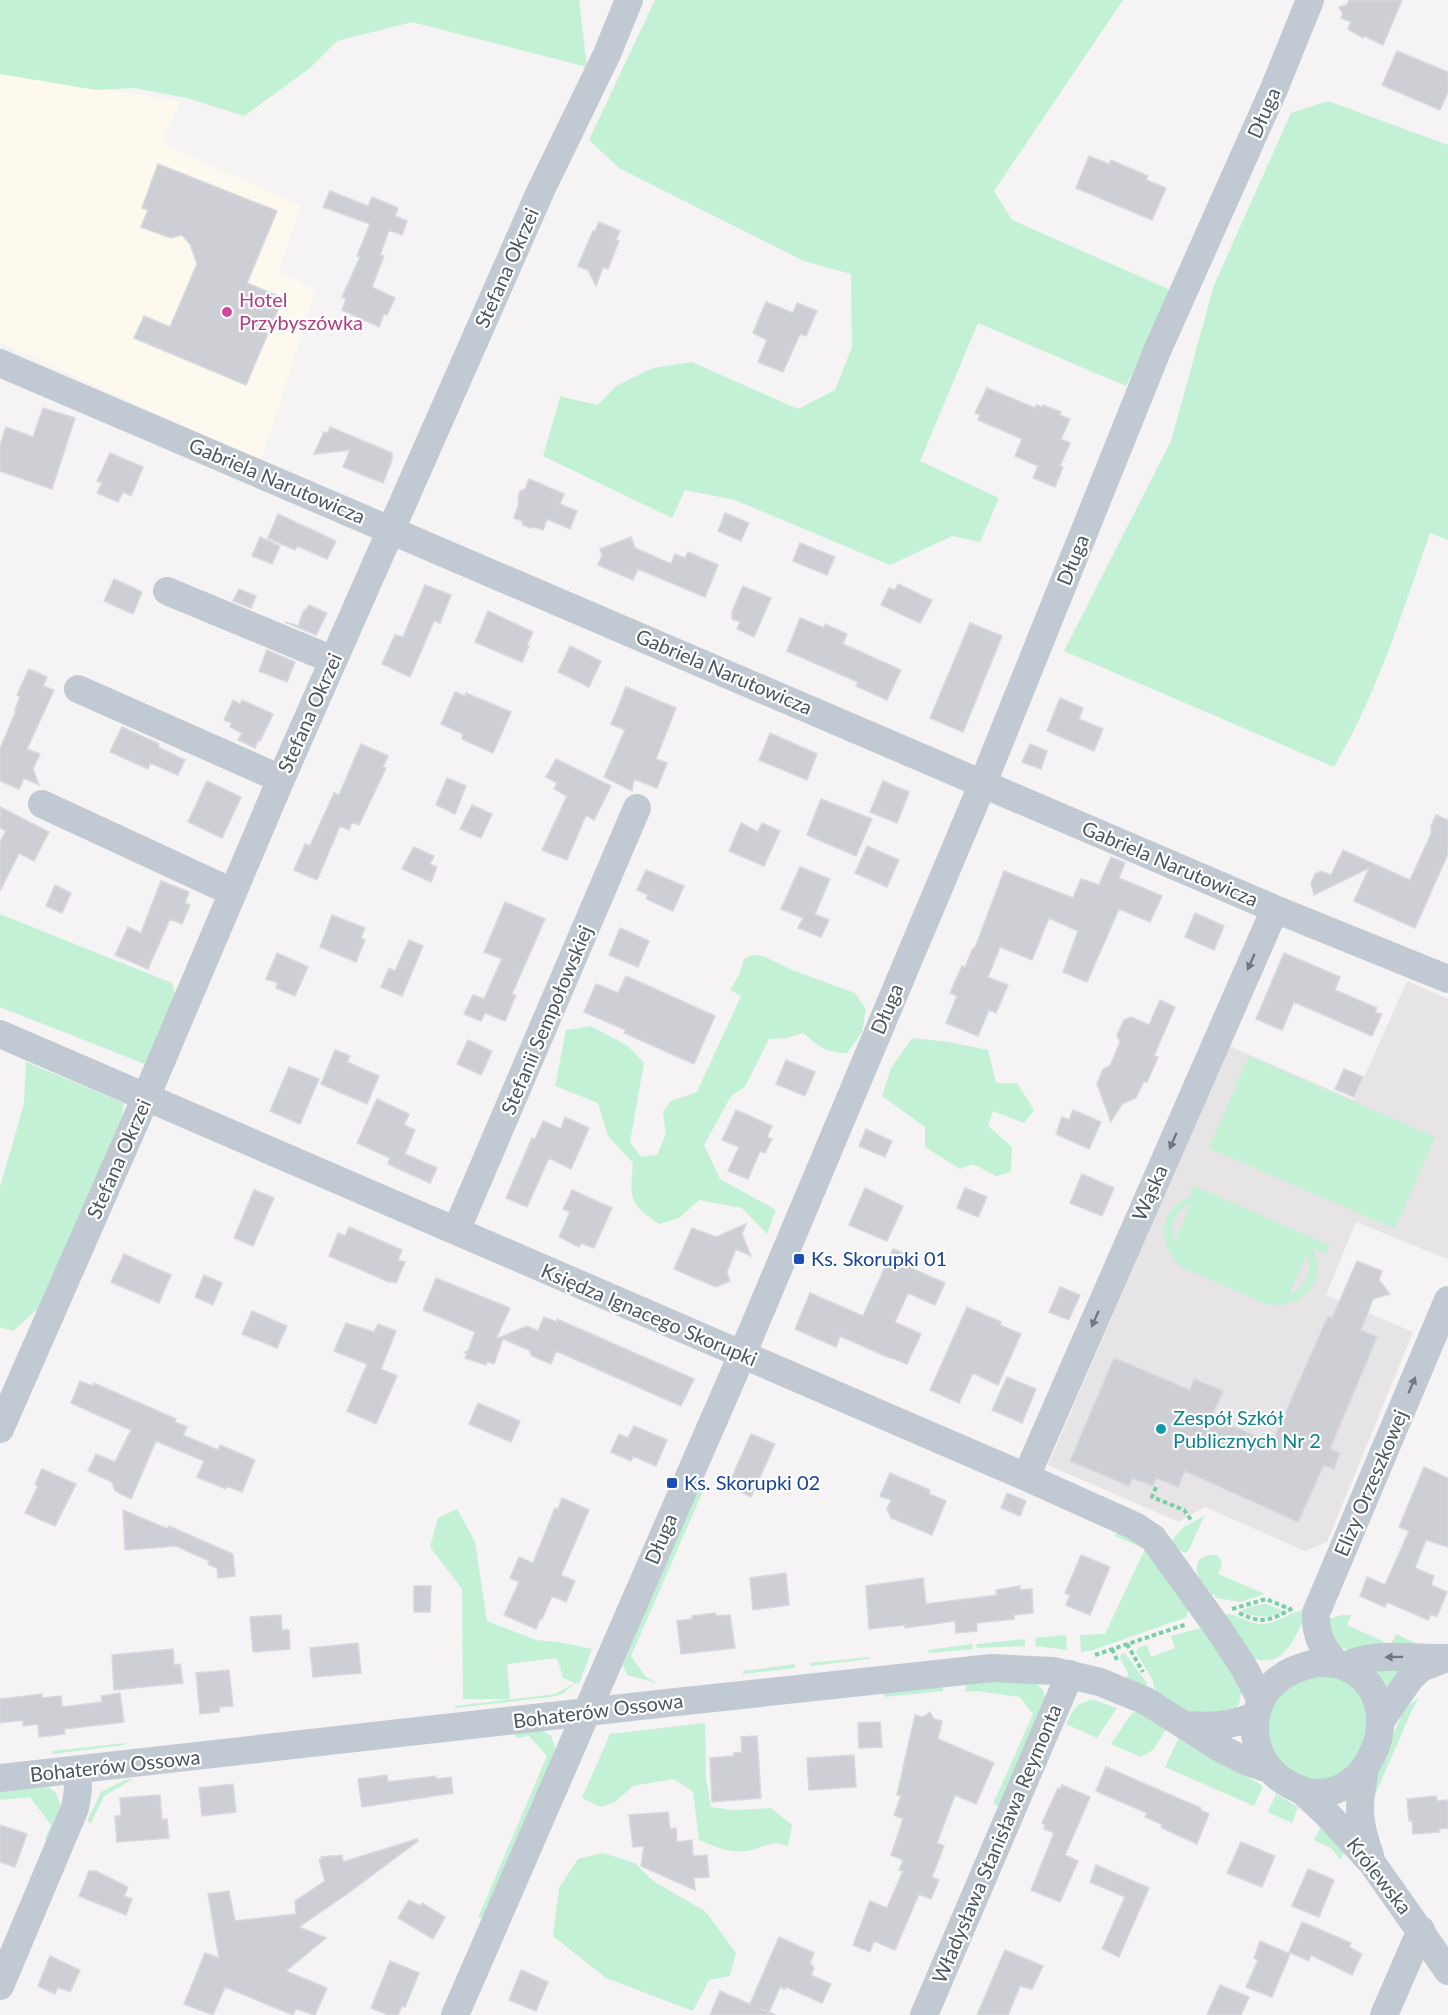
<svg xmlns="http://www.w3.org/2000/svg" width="1448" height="2015" font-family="Lato,sans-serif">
<rect width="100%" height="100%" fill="#f5f3f3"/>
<!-- commercial -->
<path fill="#fdf9ef" d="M0,74l181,27 -19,42 139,63 -22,65 37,19 -55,171 -261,-119z"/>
<!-- education -->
<path fill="#e6e4e5" d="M1407,981l41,18v258l-1,2 -91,-37 -30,73 87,37 -86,210 -22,9 -100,-44 -26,15 -131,-57 181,-419 125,54z"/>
<!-- green -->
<path fill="#c3f1d5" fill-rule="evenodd" d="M0,0h579l8,67 -175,-45 -75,19 -27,27 -66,48 -57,-18 -53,-10 -38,2 -96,-16z
M655,0h468l-129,191 18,29 163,72 -49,94 -148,-63 -58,138 79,37 -19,44 -28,-6 -62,29 -155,-65 -50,-10 -13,28 -129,-62 18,-62 1,3 36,8 18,-19 37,-18 39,-6 106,47 37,-19 17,-43 -1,-73 -47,-13 -185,-93 -30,-28z
M1328,101l120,44v395l-18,-7c-28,80 -53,161 -96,234l-270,-116 107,-210 43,-156 77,-172z
M0,914l172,69 5,17 -27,66 -150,-59z
M752,955l11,1 29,14 63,23 11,16 -4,23 -15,21c-22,0 -28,-7 -44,-20l-16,5 -18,1 -24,48 -14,9 -27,49 16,34 56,31 -9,24 -25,-26 -43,-8 -20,18 -20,6c-31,-21 -29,-25 -26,-61l-25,-27 -10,-33 -43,-17 11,-56 25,-4 37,20 16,17 -14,79 11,15 16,-2 9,-21 -3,-22 8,-11 26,-9 44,-96 -11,-6 10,-17 4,-14z
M912,1038l37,4 39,8 8,33h21l17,27 -10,13 -31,-12 -5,15 24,21 -1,25 -15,4 -23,-12 -13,5 -35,-22v-20l-43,-31 9,-28z
M1249,1056l186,81 -40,92 -186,-81z
M26,1062l98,41 -2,13 -83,192 -26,23 -13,-4v-140l24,-83z
M1193,1185l137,61 -4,8 -13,-6c5,13 7,26 -2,39 -8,11 -21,19 -35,18 -12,0 -24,-7 -35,-12 -19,-9 -39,-17 -59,-26 -28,-24 -23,-59 12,-72l-5,-2zM1191,1204l-17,39c-4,-16 0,-33 17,-39zM1307,1254c5,18 -1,34 -18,41z
M698,1479l9,3 -76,174 15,21 11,6 -30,-8 -4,-10z
M457,1509l18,33 12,79 49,19 22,2 34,7 -13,35 -3,-1 -14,11 -11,3 -96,11v-2l100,-12 20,-11 -12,-5 -6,-20 -50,6 3,35h-47l-1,-110 -32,-42 8,-29z
M1204,1516l-15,34 -4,3 -8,-4 -7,-7 14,-15z
M1120,1529l19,10 54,69 -6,4v5l-94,33 -12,2 -1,-17 25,-1 40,-85 -30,-13z
M1216,1555c9,6 5,11 2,19l47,20 -25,8 -24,-4 -2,-4 -6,3c-8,-14 -24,-42 8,-42z
M1266,1604l18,7c-17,8 -27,7 -44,0l16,-6z
M1304,1610l3,1c-11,24 -21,59 -55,47l-28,-44c14,-1 24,10 38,10 15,0 27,-12 42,-14z
M1342,1615h9l-4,10 44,20 5,-11 34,16c-24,0 -77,5 -97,-5l-5,-26z
M1205,1627l37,62 -3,15 -9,11h-37l-37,-23 -4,-13 -16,-27 2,-4 9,-3 4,12 24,-9 -4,-12z
M1066,1635l1,15 -31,-4 -1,-8z
M1025,1639v7l-48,2 -1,-4z
M972,1644l1,5 -44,4 -1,-3z
M1125,1653l22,30 -1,3 -20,-6 2,-7 -8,-15 1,-4z
M869,1657v2l-59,7v-3z
M1406,1663l-15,35 -24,-30z
M795,1664v4l-52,6v-3z
M1308,1674l38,3 25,33 -14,52 -34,21 -40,-13 -19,-43 2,-8 15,-26z
M970,1680l67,4 6,6 2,9 -45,108 -7,-3 40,-90 -13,-17 -43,-6 -12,1 1,-6z
M943,1682v9l-58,6 -2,-9z
M1419,1698l-7,12 -40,92 -4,-10 34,-78 7,-9z
M1094,1700l23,8 -20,30 -31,-14c7,-14 11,-23 28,-24z
M1139,1711l28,17 -14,22 -12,7 -30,-13 21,-31z
M705,1723l1,55 5,29 23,3 37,-2 21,17 -4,21c-17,-7 -21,1 -37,4 -19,5 -35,-3 -52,-10l-6,-48 -19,-13 -41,7 -18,16 -14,5 -19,-9 28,-64z
M542,1730l9,6 6,16 -69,166h-10l69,-162 -18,-20 -13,2 -1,-4z
M1180,1735l83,51 -9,20 -89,-39z
M125,1743v2l-73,9v-3z
M133,1779l-29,17 -13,27 -4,-2 14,-29 24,-12z
M47,1786l9,7 5,14 -12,33 -4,-1 6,-14 -21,-28 -30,3v-12z
M1276,1794l22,13 -6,16 -24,-11z
M1320,1828l8,6 16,18 -3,8 -10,-12 -17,-8z
M603,1853l32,10 17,17 54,32 30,41 -6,23 -21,4 -16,31 -87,-33 -53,-42 6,-48 19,-29z"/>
<!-- building -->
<path fill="#cdcfd5" stroke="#d7d9de" stroke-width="1.5" d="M1349,0h53l-19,45 -19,-9 -1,2 -15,-9 3,-7 -10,-4 2,-4 -4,-7 8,-2z
M1397,51l51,21v20l-8,18 -58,-25z
M1089,156l20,8 2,-4 37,16 -2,4 20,8 -14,32 -76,-32z
M158,164l119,47 -30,72 36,15 -37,87 -112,-47 10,-22 26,11 27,-63 -7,-20 -8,-9 -11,3 -30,-11 7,-17 -6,-2z
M330,191l38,15 4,-9 26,11 -3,8 12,5 -5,14 -13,-5 -9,25 4,1 -12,31 23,11 -8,17 -3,-1 -5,13 -37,-17 4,-11 -4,-2 18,-40 -3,-1 13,-32 -47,-17z
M599,222l21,9 -4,9 3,1 -11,28 -5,-2 -7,19 -8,-16 -10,-4 15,-35h2z
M766,302l27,11 4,-10 20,8 -11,25 -6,-2 -17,38 -25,-10 9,-22 -14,-7z
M987,388l48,20 1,-3 6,2 1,-2 18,7 -1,3 10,4 -9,20 9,4 -10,23 3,1 -8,20 -22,-9 5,-12 -23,-10 7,-17 -44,-19 2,-5 -5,-2z
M43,408l32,10 -23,71 -52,-18v-25l6,-19 27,10z
M330,427l62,26v7l-9,23 -40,-16 7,-17 -36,4 10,-22 4,1z
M110,453l33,14 -12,29 -8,-4 -5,10 -21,-9 5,-10 -5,-2z
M529,479l35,15 -4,10 17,7 -7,18 -23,-10 -4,11 -8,-3 -5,1 -7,-3 -1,-4 -8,-3 5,-15 -1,-4 2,-8 5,-2z
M725,513l24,10 -8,18 -23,-10z
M278,514l58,27 -9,18 -30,-13 -2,4 -27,-12z
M260,537l20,9 -8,18 -20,-8z
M631,537l4,11 36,16 4,-10 10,4 3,-6 30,13 -13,32 -67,-28 -5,11 -35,-15 4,-10 -2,-6z
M800,543l35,14 -8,18 -34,-14z
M114,579l28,13 -9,22 -29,-13z
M898,584l34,16 -12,23 -39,-18 8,-17 6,2z
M425,585l26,10 -11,28 -6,-2 -24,56 -28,-13 13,-29 8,2z
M743,586l28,12 -17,39 -17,-8 3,-7 -8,-3v-7z
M239,589l17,7 -5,12 -18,-7z
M309,605l18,8 -11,22 -31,-13 13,4 6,-16h2z
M488,611l45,21 -6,13 2,1 -7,16 -47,-20z
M800,618l24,10 1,-4 22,10 -4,10 58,26 -14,30 -31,-14 2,-4 -71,-31z
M970,623l32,13 -39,96 -33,-14z
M570,646l31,15 -12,26 -31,-15z
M267,650l28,12 -8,20 -28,-11z
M29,669l18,8 -4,9 11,4 -27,59 13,5 -7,15 6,16 -15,-7 -5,11 -19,-8v-32l16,-38 -1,-1 5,-13 -3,-2z
M626,687l50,21 -20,51 11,4 -10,25 -23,-9 -2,12 -28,-14 21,-47 -14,-6z
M455,692l10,4 1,-3 45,19 -18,41 -31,-14 1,-5 -22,-10z
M1060,698l23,10 -4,11 24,10 -9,22 -47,-20z
M233,700l7,4 2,-4 31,14 -13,27 -2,-1 -3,8 -17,-8 4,-7 -12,-6 2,-4 -8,-3z
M122,727l37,17 -1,3 27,13 -7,15 -28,-12 -2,6 -38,-17z
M770,733l47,21 -10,26 -48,-20z
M361,744l27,12 -5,11 3,1 -27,57 -7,-3 -3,8 -9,-4 -23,54 -23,-10 11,-26 5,2 24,-53 5,2z
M1030,744l17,7 -6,18 -19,-7z
M556,759l55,27 -17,34 -8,-5 -19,45 -25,-10 25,-54 -13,-7 3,-6 -11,-6z
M447,778l19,8 -11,28 -19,-9z
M207,781l34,16 -19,41 -34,-16z
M883,781l26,11 -12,31 -27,-11z
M821,799l51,20 -16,37 -49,-21z
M472,805l20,9 -11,24 -21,-9z
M0,807l49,25 -15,29 -15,-8 -19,38v-49l6,-11 -6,-3z
M1436,815l12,5v34l-33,74 -61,-27 15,-33 -55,27 -3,-12 4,-9 6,-3 10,4 12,-25 67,30 21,-46v-8z
M741,823l17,9 4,-9 18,8 -16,35 -35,-15z
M867,846l32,14 -12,27 -32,-14z
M414,847l20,9 -4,8 7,3 -6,15 -29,-13z
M1111,857l14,6 -6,15 43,18 -12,26 -31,-13 -32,73 -24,-10 15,-41 -29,-13 -17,42 -32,-13 -12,30 20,8 -12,28 -7,-3 -11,26 -32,-13 11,-27 -7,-3 12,-27 3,1 8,-19h2l29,-77 69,27 8,-19 18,6z
M800,867l30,12 -15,35 14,6 -8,17 -23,-9 5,-10 -22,-9z
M646,870l38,16 -11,25 -27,-12 2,-4 -11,-5z
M161,881l28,11 -4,11 5,2 -8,19 -12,-5 -22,50 -33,-14 13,-28 13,6z
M55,885l16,8 -9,20 -16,-7z
M505,902l40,17 -33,75 4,1 -11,26 -20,-8 -4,8 -17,-7 9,-19 11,4 18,-40 -18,-7z
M1195,913l29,13 -10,24 -29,-13z
M332,915l33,13 -4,10 4,2 -9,22 -36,-15z
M620,928l29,13 -11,26 -29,-12z
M409,940l14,6 -21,50 -21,-9 8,-19 6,3z
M277,953l31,14 -13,29 -19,-8 2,-5 -12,-4z
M1284,953l56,24 -5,13 42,18 -2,4 7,2 -10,22 -78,-34 -12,28 -26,-11z
M626,976l89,40 -21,48 -70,-31 2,-3 -42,-18 12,-28 22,9z
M1160,1000l15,7 -21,49 4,1 -11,25 -3,-1 -8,17 -14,6 -11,18 -14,-38 6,-15 7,-3 10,-24 -3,-7 7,-15 7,-3 18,8z
M468,1040l24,11 -11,24 -24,-11z
M335,1050l15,6 -3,6 32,14 -12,28 -46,-20z
M786,1060l29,12 -10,24 -29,-12z
M289,1067l30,12 -19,45 -30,-13z
M1344,1069l19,8 -9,20 -19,-8z
M377,1099l32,15 -5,11 11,5 -10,24 32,14 -7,15 -42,-19 2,-6 -33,-15z
M736,1110l36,16 -5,11 5,2 -7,14 -5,-2 -12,28 -20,-8 11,-24 -17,-7z
M1073,1110l28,12 -12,27 -33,-15 6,-17 7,3z
M565,1117l24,11 -18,41 -22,-11 -22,49 -21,-9 26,-60 3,1 8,-18 18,8z
M866,1129l26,12 -7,16 -26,-11z
M1082,1174l32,14 -12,28 -32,-13z
M865,1188l38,18 -16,35 -38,-16z
M965,1188l22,9 -9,20 -21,-9z
M254,1190l20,8 -21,48 -19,-8z
M572,1190l40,18 -18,40 -13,-5 -2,4 -20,-10 11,-25 -7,-3z
M746,1224l-4,10 9,22 -15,-7 -9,23 3,9 -14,6 -42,-18 18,-41 24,9z
M349,1227l53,23 -4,10 7,2 -9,21 -7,-2v1l-60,-26 9,-23 7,3z
M893,1249l25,10 -5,10 32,14 -10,22 -27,-12 -13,29 26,12 -14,30 -17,-7v1l-50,-22 -4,11 -41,-18 15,-36 53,23z
M124,1254l47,21 -12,28 -48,-21z
M1357,1261l25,10 -3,9 11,14 -17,5 -12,31 16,7 -47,112 10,4 -6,16 -10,-4 -26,57 -113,-51 -7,16 -22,-9 -3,8 -21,-8 -3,8 -59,-25 44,-103 76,32 4,-11 29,12 -11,26 60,26 56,-127 4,2z
M204,1275l18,8 -9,22 -18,-8z
M436,1278l74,30 -14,31 31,-13 11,5 6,-14 12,5 1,-3 137,60 -13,27 -125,-55 -5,13 -19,-8 -3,-6 -26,-11 -9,25 -7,-3 -1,4 -21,-7 2,-4 -3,-2 4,-1 7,-19 -52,-22z
M1060,1287l20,8 -11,25 -20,-8z
M967,1307l34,15 -1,3 21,9 -23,51 -25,-12 -14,30 -29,-13z
M252,1311l35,15 -10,22 -35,-14z
M346,1323l28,9 4,-8 18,7 -15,38 16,7 -21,48 -29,-13 20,-47 -33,-13z
M1007,1377l29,12 -14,34 -30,-13z
M80,1381l12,5 2,-3 82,36 -1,3 12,5 -4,8 35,15 2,-5 35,15 -13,32 -15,-6 -1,3 -29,-12 7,-16 -48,-20 -25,58 -16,-8 -3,-9 -24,-11 8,-17 19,8 16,-32 -60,-27z
M478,1403l42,18 -9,21 -42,-18z
M634,1426l33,14 -11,26 -23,-10 -2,5 -20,-9 8,-18 9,4z
M751,1434l24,10 -24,53 -23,-11z
M1424,1467l24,11v69l-22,-7 -11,28 19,8 -3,9 16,7 -10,25 -6,-3 -3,6 -41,-18 -2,5 -25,-11 7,-19 18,8 24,-54 -10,-4z
M42,1469l34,15 -21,42 -30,-13 13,-27 -3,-2z
M890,1473l40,17 -1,4 17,7 -14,34 -41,-17 -4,-9 4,-9 -11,-4z
M1007,1493l19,8 -6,15 -19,-8z
M562,1498l27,12 -28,65 14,6 -9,21 -14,-6 -10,23h-2l-4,10 -32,-14 15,-33 -9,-4 9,-21 14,6 22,-55 3,1z
M123,1510l45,19 1,-3 64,28 2,22 -17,2 -1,-10 -9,-4 1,-3 -33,-15 -51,4z
M1081,1555l29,12 -20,48 -24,-10 4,-10 -5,-2z
M786,1573l3,32 -36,5 -3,-32z
M923,1578l3,26 71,-9 -1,-5 24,-4v4l12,-1 1,24 -19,2v4l-37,4v8l-21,2 -1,-12 -50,7v-3l-36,4 -3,-43z
M414,1586h17l-1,26h-16z
M715,1613l1,3 14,-1 5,33 -54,6 -4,-33 15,-2v-3z
M281,1615l1,15h7l1,19 -37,3 -3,-35z
M358,1643l3,30 -48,4 -3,-29z
M173,1649l1,16 6,-1 3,19 -69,7 -2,-35z
M229,1670l4,36 -14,1v5l-19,2 -4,-41z
M120,1693l4,29 -60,7 1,5 -26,3 -1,-13 -15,2v-6l-23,3v-24l42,-5v4l19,-2 1,11 40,-5 -1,-6z
M930,1712l4,7 8,2 -4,18 56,24 -18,41 -21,-9 -18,48 7,3 -12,31 7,3 -8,19 -12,-5 -24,56 -21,-9 -4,11 -17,-7 17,-44 17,7 16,-37 -4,-1 4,-10 -12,-5 12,-36 -9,-4 7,-19 -4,-1 18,-80 8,2z
M880,1722l2,25 -23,1 -1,-25z
M757,1736l4,62 -49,4 -2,-44 24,-2v-3l8,-1 -1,-15z
M854,1755l2,32 -47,3 -2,-32z
M1106,1767l95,41 -1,2 9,4 -12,30 -35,-16 -1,-4 -16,-7 2,-4 -51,-22z
M387,1775l1,7 48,-6v3l15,-2 2,16 -91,14 -4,-28z
M233,1784l3,28 -34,4 -3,-28z
M1062,1785l28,12 -25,58 13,6 -18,41 -29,-12 23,-57 -10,-4 1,-4 -3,-2 16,-35 3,1z
M160,1795l2,25 5,-1 2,19 -52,4 -2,-26h6l-1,-18z
M1436,1796l1,5 11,-1v28l-9,1 1,3 -27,2 -1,-13h-3l-2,-22z
M668,1812l2,17 6,-1 1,14 15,-2 1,16 14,-1 2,22 -15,1 1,12 -54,-24 3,-20 -11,1 -4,-32z
M0,1825l27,9 -12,33 -15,-5z
M417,1839l1,2 -71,53 -48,33 27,11 -40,33 41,17 -12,27 -19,-6 -3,6 -68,-28 -12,28 -29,-11 21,-51 14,5 -11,-64 21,-3 6,30 61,-7 -1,-13 30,-20 -6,-21 3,-1 -1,-2 21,-2 1,7z
M1241,1842l34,14 -13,31 -35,-14z
M1096,1865l53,23 -30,69 -17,-8 23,-52 -35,-15z
M1308,1869l26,11 -15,37 -27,-11z
M89,1871h7l32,16 -4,9 8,3 -6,16 -47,-19z
M409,1900l11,6 2,-3 23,14 -12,22 -35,-21z
M1302,1922l49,21 -2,4 13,7 -10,21 -41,-20 -2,6 -20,-9z
M779,1937l35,16 -4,10 4,5 -3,7 20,9 -9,19 -36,-16 -1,2 -5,-2 -11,25 -13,-5 20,8h-66l10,-24 30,13z
M1260,1941l30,13 -18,43 -26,-10 12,-27 -4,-2z
M1005,1950l38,16 -11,23 -12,-3 -12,29h-31z
M50,1956l30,14 -10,22 -12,-5 -3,7 -17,-8z
M390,1961l29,12 -14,34 -3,-1 -4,9h-10l-17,-7z
M521,1970l27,12 -12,29 -27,-11z
M1220,1985l29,12 -8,18h-34z"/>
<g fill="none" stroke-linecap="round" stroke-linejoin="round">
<!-- path -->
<path stroke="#7ad0a6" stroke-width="4" stroke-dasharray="4.5 3" stroke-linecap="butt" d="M1156,1487l-4,10 32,13 7,10
M1232,1609l34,-10 24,10
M1239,1613c24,12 32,7 54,-5
M1127,1644l16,28
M1112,1649l6,13
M1095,1655l92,-31"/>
<!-- minor -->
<path stroke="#c1cad2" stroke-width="28" d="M0,363l1275,546 173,70
M167,591l166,69
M78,689l203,90
M42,804l190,88
M0,1034l1026,443 109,49 18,12 65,90 25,38 18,34
M456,1231l181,-423
M0,1429l146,-332 135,-318 260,-589 66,-136 22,-54
M1026,1477l249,-568
M1316,1663c9,0 19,-1 27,3 80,32 17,169 -61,114 -18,-12 -28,-33 -27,-55 2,-36 28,-55 61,-62z
M1336,1663c-14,-15 -21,-28 -20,-50l132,-313
M1345,1666c31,-15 69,-7 103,-8
M1380,1722l31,-45 10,-9 23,-9
M1185,1725c29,2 43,1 71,-9
M1365,1769c-7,36 -8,51 5,86
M0,1778l667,-75 325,-35 61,3 47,11 46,19 74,47 28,14 21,7
M1300,1789l28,26 44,48 76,108
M0,1986l75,-178 3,-18 -1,-20
M455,2015l287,-660 241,-572 174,-432 117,-262 36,-89
M924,2015l146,-341
M1384,2015l37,-85"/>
</g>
<!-- one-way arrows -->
<defs><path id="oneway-solid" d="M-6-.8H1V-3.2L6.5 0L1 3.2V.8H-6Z" transform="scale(1.5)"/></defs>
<g fill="#6e7983">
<use href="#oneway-solid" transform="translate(1251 962) rotate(114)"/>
<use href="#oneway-solid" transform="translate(1173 1141) rotate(114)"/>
<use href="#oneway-solid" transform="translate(1095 1319) rotate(114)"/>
<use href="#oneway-solid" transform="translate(1412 1385) rotate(-67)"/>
<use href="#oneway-solid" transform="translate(1394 1657) rotate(179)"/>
</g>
<!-- markers -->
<circle fill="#d1479c" stroke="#fff" stroke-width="2" cx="227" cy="312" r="6"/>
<g fill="#1a4fb4" stroke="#fff" stroke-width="2">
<rect x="793" y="1253" width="12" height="12" rx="3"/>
<rect x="666" y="1477" width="12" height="12" rx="3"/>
</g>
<circle fill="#0f9aa8" stroke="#fff" stroke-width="2" cx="1161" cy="1429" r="6"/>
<g text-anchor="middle" stroke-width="4.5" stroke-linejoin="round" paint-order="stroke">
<!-- street labels -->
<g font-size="20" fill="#4a5661" stroke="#fff">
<text transform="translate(1264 113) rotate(-66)" y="7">Długa</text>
<text transform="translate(507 268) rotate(-66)" y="7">Stefana Okrzei</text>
<text transform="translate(277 481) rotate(23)" y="7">Gabriela Narutowicza</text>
<text transform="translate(1073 560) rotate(-68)" y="7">Długa</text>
<text transform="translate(724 672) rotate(23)" y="7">Gabriela Narutowicza</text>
<text transform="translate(310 713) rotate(-66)" y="7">Stefana Okrzei</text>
<text transform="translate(1170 864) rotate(23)" y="7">Gabriela Narutowicza</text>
<text transform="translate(887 1009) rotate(-67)" y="7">Długa</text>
<text transform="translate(547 1020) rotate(-67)" y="7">Stefanii Sempołowskiej</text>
<text transform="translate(119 1159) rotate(-66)" y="7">Stefana Okrzei</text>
<text transform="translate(1150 1193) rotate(-66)" y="7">Wąska</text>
<text transform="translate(649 1315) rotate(23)" y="7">Księdza Ignacego Skorupki</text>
<text transform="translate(1371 1483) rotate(-67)" y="7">Elizy Orzeszkowej</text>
<text transform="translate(661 1539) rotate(-67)" y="7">Długa</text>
<text transform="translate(598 1711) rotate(-7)" y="7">Bohaterów Ossowa</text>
<text transform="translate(115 1766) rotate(-6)" y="7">Bohaterów Ossowa</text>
<text transform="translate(997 1844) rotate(-67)" y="7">Władysława Stanisława Reymonta</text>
<text transform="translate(1379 1876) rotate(52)" y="7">Królewska</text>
</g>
<!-- hotel labels -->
<g font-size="20" fill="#b23c85" stroke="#fff" text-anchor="start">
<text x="239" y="307">Hotel<tspan x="239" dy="23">Przybyszówka</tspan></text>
</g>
<!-- transit labels -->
<g font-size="20" fill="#164399" stroke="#fff" text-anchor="start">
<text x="811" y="1266">Ks. Skorupki 01</text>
<text x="684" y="1490">Ks. Skorupki 02</text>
</g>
<!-- culture labels -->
<g font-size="20" fill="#0d838f" stroke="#fff" text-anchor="start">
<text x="1173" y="1425">Zespół Szkół<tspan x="1173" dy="23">Publicznych Nr 2</tspan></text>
</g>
</g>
</svg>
